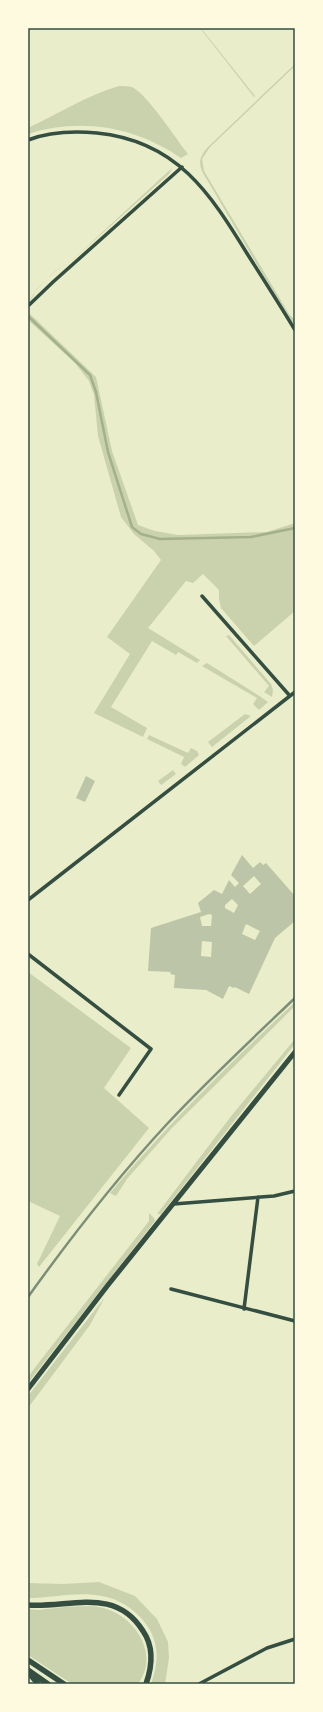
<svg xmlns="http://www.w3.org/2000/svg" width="323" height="1712" font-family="Rubik,sans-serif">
<rect width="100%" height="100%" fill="#e9edc9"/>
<!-- green -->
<path fill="#cad2ad" d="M200,28h1l54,68 -1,1z
M295,64v2l-85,81 -8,12 2,12 85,143 6,6v3l-5,-2 -81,-138c-9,-14 -14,-22 -1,-36z
M119,86c5,0 9,0 13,1 16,8 44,52 56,67l-7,4c-45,-31 -100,-41 -153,-24v-6c32,-15 57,-32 91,-42z
M172,168l-3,6 -99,88c-10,5 -26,18 -33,27 -3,5 -5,10 -9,14 9,-16 25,-33 42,-41z
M28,312l68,65 16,74 26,74 17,6 23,4 89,-3 28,-9v88l-41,35 -33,-38 -2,-9v-9l-16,-16 -10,9 -7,-2 -38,47 52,32 -3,3 -19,-11 -2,3 -24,-14 -41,66 36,21 -4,9 -49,-24 36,-59 -23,-17 54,-77 -7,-9 -20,-17 -13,-17 -23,-81 -4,-41 -5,-14 -14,-18 -47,-43z
M229,635l42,49 2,6 -1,7 -8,-5 5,-6 -43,-50z
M207,663l54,34 7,5 -9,8 -6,-6 4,-6 -55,-32z
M245,714l6,2 -39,31 -4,-5z
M149,735l39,18 3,-5 6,3 2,4 -14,12 -4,-3 3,-7 -37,-18z
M173,770l3,4 -15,11 -3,-4z
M28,972l103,76 -27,40 45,40 -110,139 -2,-3 23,-48 -32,-15z
M295,1002v4l-124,123 -44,50 -11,17 -6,-3c57,-68 120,-130 185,-191z
M295,1039v5l-134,170h-4l75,-99z
M149,1213l5,5 1,3 -127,162v-6l12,-16 109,-140z
M105,1297l-15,28 -62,83v-12z
M99,1582l36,14 22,23 11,23 1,16 -4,26h-14c4,-12 7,-23 5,-36 -3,-26 -30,-48 -54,-52 -24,-5 -50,2 -74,2v-15l35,1z
M65,1607c10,0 23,-2 34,0 34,6 62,46 39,77h-66l-44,-29v-46l10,1z"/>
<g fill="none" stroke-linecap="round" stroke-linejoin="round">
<!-- stream -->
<path stroke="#a3b18a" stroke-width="2.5" d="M28,316l62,59 6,17 12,60 24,75 9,7 19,5 91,-2 44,-9"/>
</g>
<!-- building -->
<path fill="#bcc5a7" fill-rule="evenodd" d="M86,776l9,5 -10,21 -9,-4z
M242,855l11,13 7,-6 3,3 3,-2 29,33v25l-20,17 -26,56 -14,-7 -1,1 -5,-2 -6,13 -17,-9 -32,-2 1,-13 -5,-1 1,-2 -23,-1 3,-43 50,-16 -3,-9 16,-13 8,4 7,-14 6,7 4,-4 -8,-8zM254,876l7,8 -11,10 -7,-8zM232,899l6,6 -4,8 -9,-5v-3zM209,914l3,1 -1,11h-9l-2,-9zM246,924l14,7 -5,9 -13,-6zM202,941l10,1 -1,15 -10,-1z"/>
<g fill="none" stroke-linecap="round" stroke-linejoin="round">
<!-- minor -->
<path stroke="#344e41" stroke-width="3.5" d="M28,140c21,-8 47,-9 69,-7 80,8 113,60 151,122 16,25 32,50 47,75
M28,306l25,-24 129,-115
M202,596l88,100
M28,900l267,-208
M28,954l123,95 -32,46
M174,1204l100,-8 21,-5
M171,1289l124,32
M244,1309l14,-112
M199,1684l68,-36 28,-9"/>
<!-- secondary -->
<path stroke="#344e41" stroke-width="5" d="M28,1389l80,-104 187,-233"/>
<!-- primary -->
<path stroke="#344e41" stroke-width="5.5" d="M28,1605c42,3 87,-19 115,26 11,16 9,36 3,53
M28,1660l36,24
M28,1670l20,14
M29,1673l9,11"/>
<!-- rail -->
<path stroke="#7c8e77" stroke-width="2.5" d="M28,1297c43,-60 89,-119 139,-173 41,-44 85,-85 128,-126"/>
</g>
<!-- border -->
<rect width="323" height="1712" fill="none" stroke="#fefae0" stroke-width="58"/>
<rect x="29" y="29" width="265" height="1654" fill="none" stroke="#344e41" stroke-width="1.5"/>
</svg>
